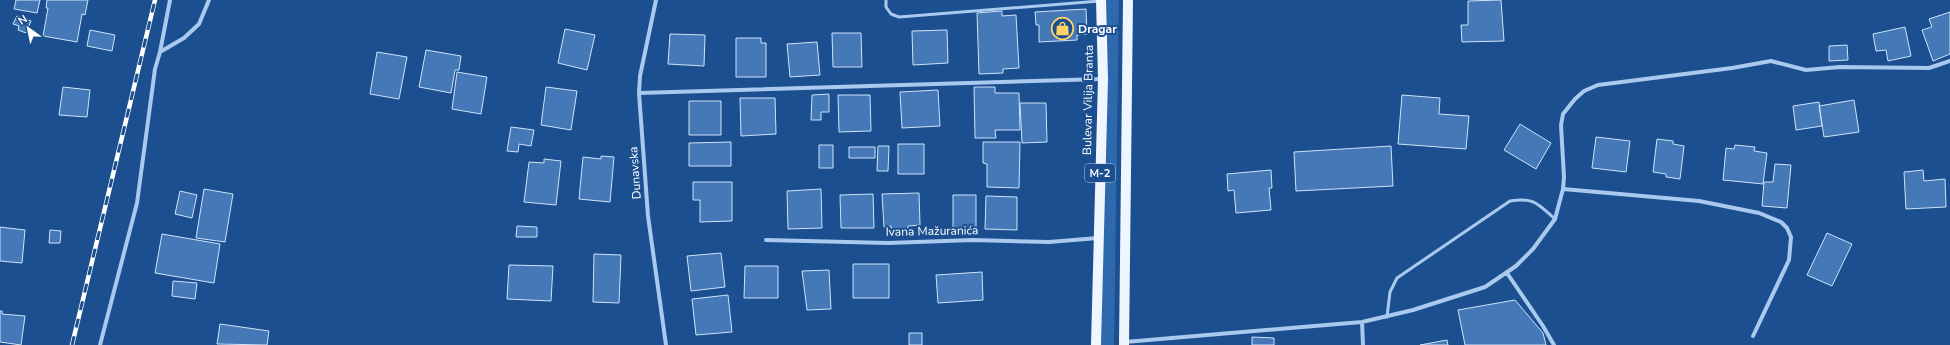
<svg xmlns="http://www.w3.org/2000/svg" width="1950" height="345" font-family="'Nunito Sans',sans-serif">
<rect width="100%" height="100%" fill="#1b4f8f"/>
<!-- green -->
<path fill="#2e69ad" d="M1105,0h14l-5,345h-13z"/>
<!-- building -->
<path fill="#4478b7" stroke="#cfe3fa" d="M16,0h24l-3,13 -23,-4z
M47,0h41l-3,15 -3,-1 -5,28 -34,-6 5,-28h-2z
M1501,0l3,41 -42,1 -1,-17h7v-24z
M1086,9l1,25 -10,1v5l-38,2v-17h-3l-1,-13z
M1002,11v5l14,-1 3,53 -16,1v4l-24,1 -2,-61z
M1950,12v42l-17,7 -11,-31 10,-3 -3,-8z
M17,16l14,5 -5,12 -8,-3 1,-4 -6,-2z
M1905,27l6,29 -23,5 -2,-11 -10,1 -3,-17z
M565,29l30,6 -8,35 -29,-7z
M90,30l25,5 -3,16 -25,-5z
M947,30l1,33 -35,2 -1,-34z
M832,33h29l1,34h-29z
M670,34l35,1 -1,31 -36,-2z
M736,38h25v5h5v34h-30z
M817,42l3,33 -30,2 -3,-33z
M1847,45l1,15 -19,1v-15z
M426,50l35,6 -2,14h-4l-4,23 -32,-6z
M377,52l30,5 -8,42 -29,-5z
M457,72l30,5 -6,37 -29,-5z
M63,87l27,3 -3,27 -28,-2z
M546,87l31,4 -6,39 -30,-5z
M974,87h21v6h24l1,37h-25l1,8h-21z
M938,90l2,36 -38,2 -2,-36z
M829,94v18h-8v8h-10l1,-25z
M838,95h32l1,36 -32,1z
M1402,95l38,3 -1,16 30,2 -3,33 -68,-5z
M740,98h35l1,36 -35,2z
M1854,100l5,32 -35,5 -5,-31z
M689,101h32v34h-32z
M1819,102l3,24 -26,4 -3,-24z
M1020,103h26l1,39 -25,1z
M1520,124l31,19 -15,26 -32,-19z
M511,127l23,3 -3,16 -12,-2 -1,8 -11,-1z
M1596,137l34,4 -4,31 -34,-4z
M1657,139l16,2v3l11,2 -4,33 -14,-2v-3l-13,-2z
M731,142v24h-42v-23z
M983,142h37l-1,46 -32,-1v-23l-4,-1z
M898,144h26v30h-26z
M819,145h14v23h-14z
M1735,145l20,2 -1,4 13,2 -4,31 -40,-4 3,-32 8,1z
M878,146h11l-1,25h-11z
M1391,146l2,40 -97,5 -2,-39z
M849,147h26v11h-26z
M601,156l13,1 -4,45 -31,-3 4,-42 18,2z
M544,159l17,2 -5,44 -32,-3 5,-40 15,1z
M1775,164l16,1 -4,43 -25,-2 2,-24h9z
M1271,170l1,18h-3l2,22 -35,3 -2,-23 -6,1 -1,-17z
M1923,170l1,11 21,-2 1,28 -40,2 -2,-37z
M693,182h39v39l-32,1v-22h-7z
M204,189l29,5 -8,48 -29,-4z
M821,189l1,39 -34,1 -1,-38z
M180,191l17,4 -5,23 -17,-4z
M919,193l1,32 -12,1v9l-16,1 -1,-10 -7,1 -2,-33z
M873,194l1,34h-33l-1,-33z
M953,195h23v37h-23z
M986,196l31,1v33l-32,-1z
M517,226l20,1v10h-21z
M0,227l25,3 -3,33 -22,-2z
M50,230l11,1 -1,12h-11z
M1827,233l25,11 -20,42 -25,-11z
M162,234l58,10 -6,39 -59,-10z
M721,253l4,34 -34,4 -4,-35z
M594,254l27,1 -2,48 -26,-1z
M853,264h36v34h-36z
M509,265l44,1 -2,35 -44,-2z
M745,266h33v32h-34z
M829,270l2,39 -24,1 -5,-39z
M982,272l1,28 -45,3 -2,-28z
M173,281l24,2 -2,16 -23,-3z
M728,295l4,37 -36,3 -4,-36z
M1515,300l28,33 3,12h-81l-7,-35z
M0,311h2v3l23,2 -4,29 -21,-3z
M220,324l49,7 -2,14 -50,-1z
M909,333h13v12h-13z
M1252,337l22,1v7h-22z
M1447,340l1,5h-28z"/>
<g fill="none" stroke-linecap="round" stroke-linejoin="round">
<!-- service -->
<path stroke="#a9c9ee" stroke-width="3" d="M886,0v7l5,7 8,3 201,-16
M1387,317l3,-25 7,-14 113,-77c24,-4 28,3 45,18"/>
<!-- minor -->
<path stroke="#a9c9ee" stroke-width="4" d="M656,0l-16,76 -1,17 9,123 18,129
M160,52l10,-52
M639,93l463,-14
M1563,189l136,12 60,12 22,9 6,6 4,9 -2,23 -36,76
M766,240l122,3 85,-3 76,2 49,-4
M1507,273l36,53 11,19
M1362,322l1,23
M1125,342l237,-20 51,-12 72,-23 31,-21 17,-17 22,-30 8,-30 1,-12 -3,-52 2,-11 12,-15 9,-8 14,-6 134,-17 39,-7 35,9 34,-3 89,1 21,-7
M100,345l37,-142 18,-134 5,-17 24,-14 15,-14 10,-24"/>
<!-- primary -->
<path stroke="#f0f6ff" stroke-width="10" d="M1096,345l7,-266 -2,-79
M1124,345l4,-345"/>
<defs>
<path id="rail" d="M72,345l83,-345"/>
</defs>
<!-- rail casing -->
<use href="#rail" stroke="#fff" stroke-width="4.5"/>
<!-- rail -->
<use href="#rail" stroke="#1b4f8f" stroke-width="3" stroke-dasharray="9" stroke-linecap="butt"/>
</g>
<!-- icons -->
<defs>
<symbol id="shop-ring" viewBox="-11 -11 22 22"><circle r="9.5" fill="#1b4f8f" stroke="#ffd166" stroke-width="1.5"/><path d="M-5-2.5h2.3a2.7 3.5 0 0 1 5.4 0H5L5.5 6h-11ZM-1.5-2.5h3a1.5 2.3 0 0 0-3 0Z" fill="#ffd166"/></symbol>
</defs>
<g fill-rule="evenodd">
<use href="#shop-ring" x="1050" y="16" width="25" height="25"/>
</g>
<g text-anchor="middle" stroke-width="4" stroke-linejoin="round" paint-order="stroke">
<!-- shield labels -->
<rect fill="#1b4f8f" stroke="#bbcadd" stroke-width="1" x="1085" y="164" width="30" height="18" rx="3"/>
<g font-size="11" font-weight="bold" fill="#fff">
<text x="1100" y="177">M-2</text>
</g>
<!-- poi labels -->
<g font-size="12" font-weight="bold" fill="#fff" stroke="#1b4f8f" text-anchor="start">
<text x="1078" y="33">Dragar</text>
</g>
<!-- street labels -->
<g font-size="12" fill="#fff" stroke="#1b4f8f">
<text transform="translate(1088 100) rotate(-89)" y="4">Bulevar Vilija Branta</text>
<text transform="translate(635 173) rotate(-94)" y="4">Dunavska</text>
<text transform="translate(932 231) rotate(-1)" y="4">Ivana Mažuranića</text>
</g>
</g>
<!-- north arrow -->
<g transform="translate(28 28) rotate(327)" stroke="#1b4f8f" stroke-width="3" paint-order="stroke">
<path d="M0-3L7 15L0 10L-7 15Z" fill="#ffffff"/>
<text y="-6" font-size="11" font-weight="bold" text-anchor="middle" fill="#ffffff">N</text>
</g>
</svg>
